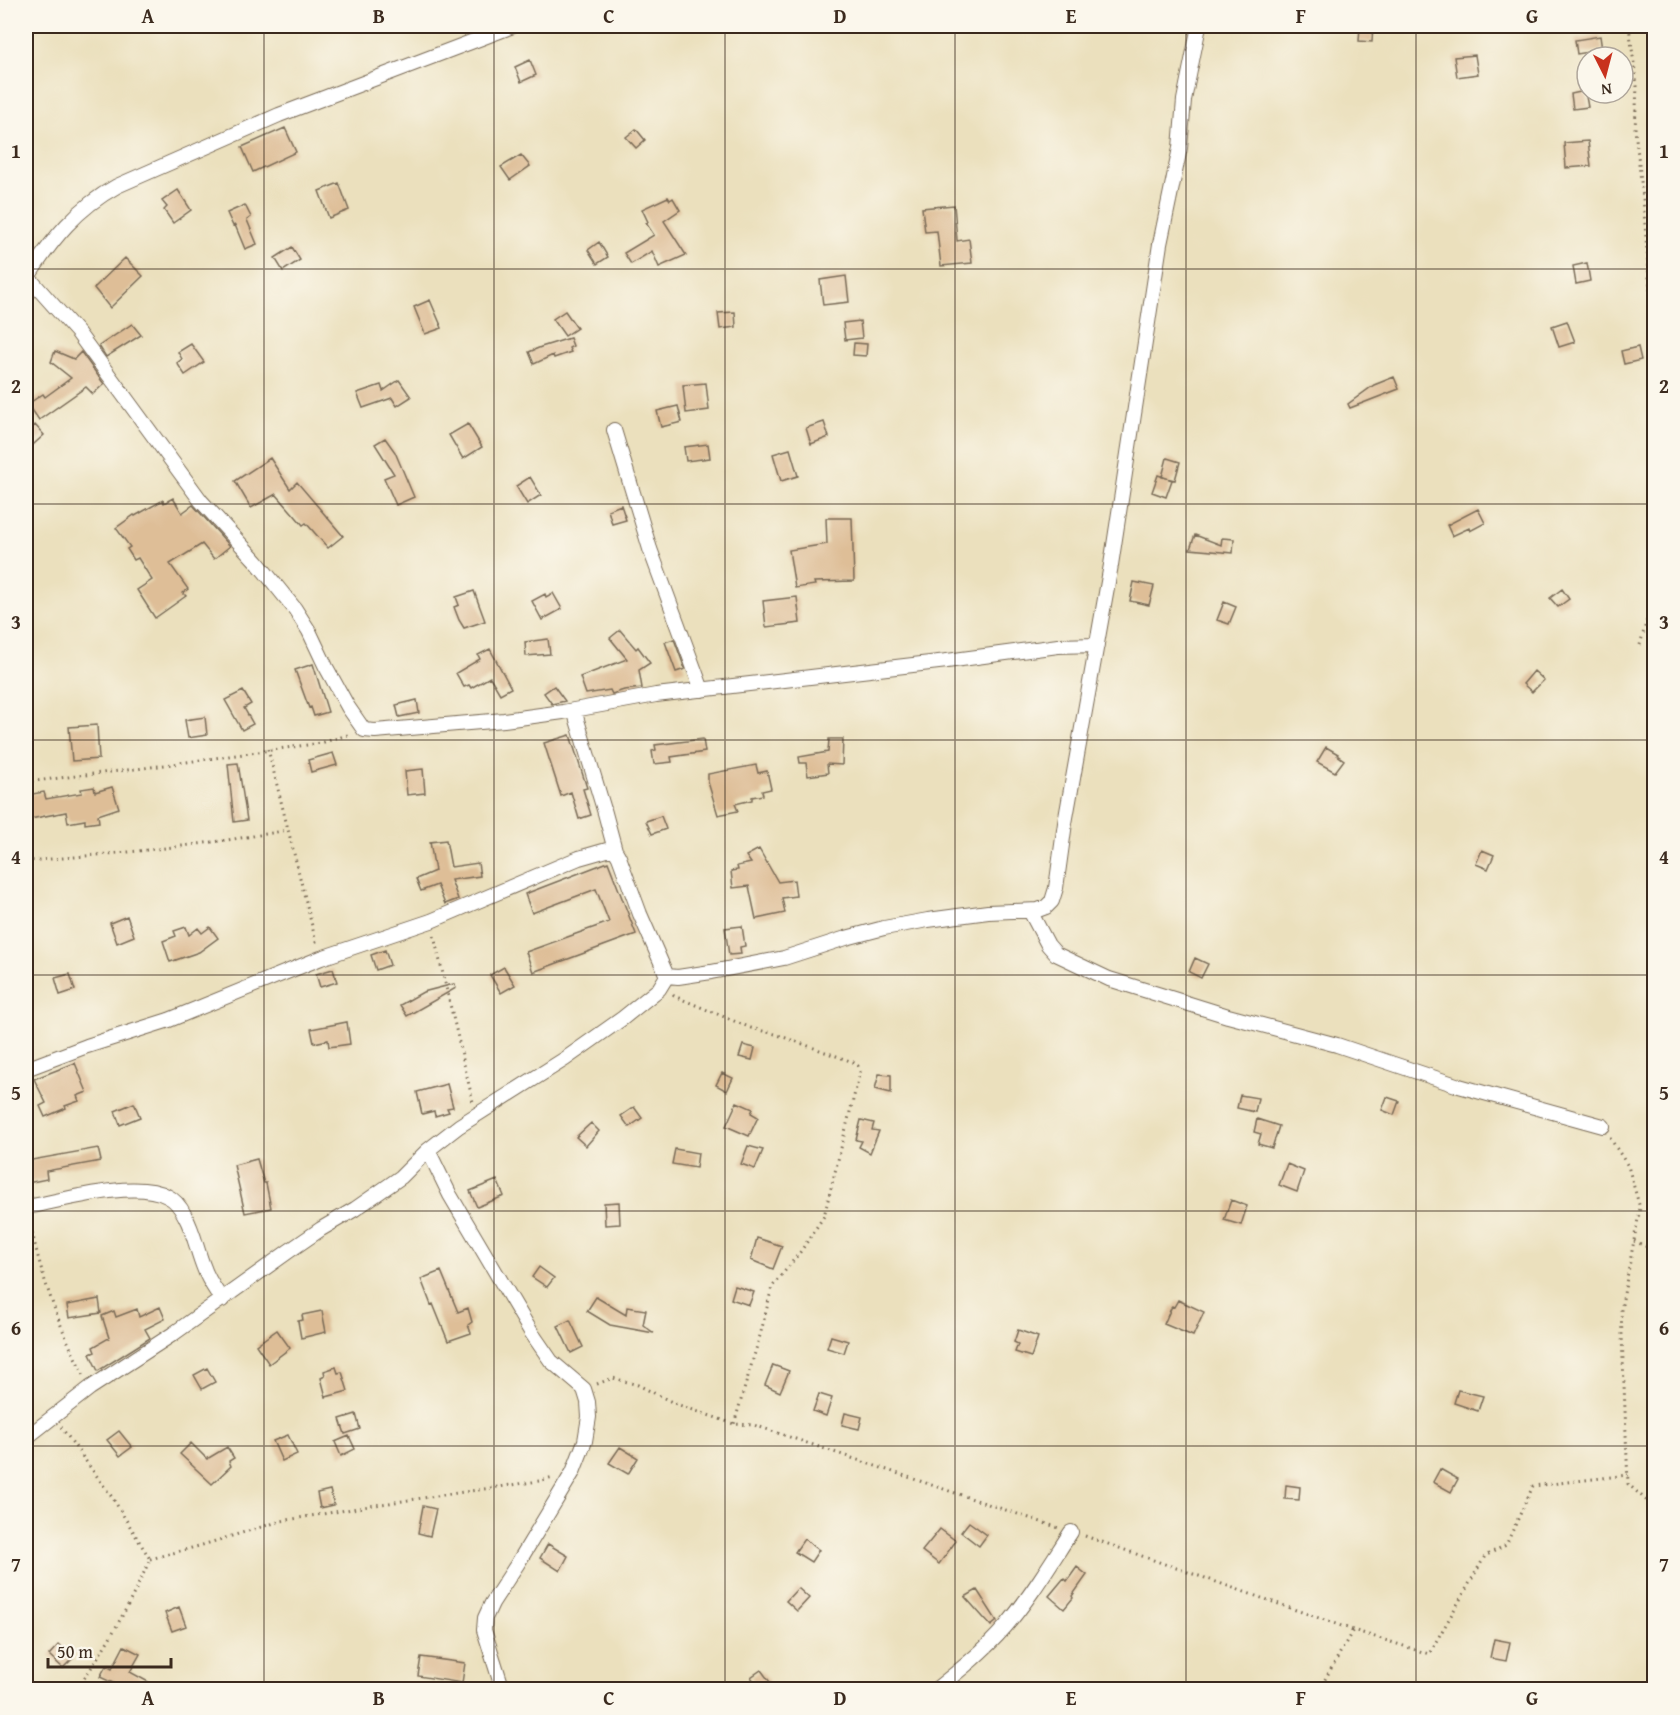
<svg xmlns="http://www.w3.org/2000/svg" width="1680" height="1715" font-family="'Gentium Book Plus',serif">
<rect width="100%" height="100%" fill="#fbf7ec"/>
<filter id="ink" filterUnits="userSpaceOnUse"><feTurbulence type="fractalNoise" baseFrequency=".0167" numOctaves="2"/><feDisplacementMap in="SourceGraphic" scale="12" xChannelSelector="R" yChannelSelector="G"/><feConvolveMatrix kernelMatrix="1 2 1 2 8 2 1 2 1" color-interpolation-filters="sRGB"/></filter>
<filter id="wash" filterUnits="userSpaceOnUse"><feTurbulence type="fractalNoise" baseFrequency=".008" numOctaves="4" result="noise"/><feDisplacementMap in="SourceGraphic" scale="24" xChannelSelector="R" yChannelSelector="G"/><feGaussianBlur stdDeviation="1.35" result="paint"/><feColorMatrix in="noise" values="0 0 0 0 0 0 0 0 0 0 0 0 0 0 0 0 0 1.4 0 .05"/><feComposite in="paint" operator="in"/></filter>
<g filter="url(#wash)">
<rect width="100%" height="100%" fill="#ebe0bd"/>
<g id="blocks">
<!-- building -->
<path fill="#debe97" d="M1360,26h13l-1,16 -13,-1z
M1600,36l2,14 -25,4 -2,-14z
M1475,55l3,19 -21,3 -3,-20z
M530,60l6,15 -15,7 -6,-15z
M1585,91l3,16 -15,2 -2,-15z
M285,128l11,24 -43,20 -11,-25z
M636,129l9,11 -9,8 -10,-11z
M1588,141l3,25 -25,2 -2,-25z
M521,155l9,11 -20,14 -9,-13z
M339,183l10,27 -20,8 -10,-27z
M178,190l13,20 -18,13 -9,-13 3,-3 -5,-6z
M668,197l2,3 3,-2 7,12 -16,11 22,34 -27,12 -7,-16 -21,13 -7,-11 30,-18 -8,-12 2,-1 -6,-13z
M245,205l6,12 -4,3 10,24 -12,5 -10,-24 -2,1 -6,-13z
M954,205l3,36 12,-2 3,24 -31,3 -4,-35 -12,1 -3,-24z
M599,242l9,15 -11,7 -9,-14z
M292,247l8,13 -17,11 -8,-13z
M125,258l18,18 -33,32 -16,-20z
M1587,263l3,18 -14,3 -3,-18z
M846,276l3,26 -26,3 -3,-25z
M430,300l12,28 -17,6 -11,-27z
M565,311l12,17 -12,8 -12,-17z
M735,312l1,15 -16,2 -2,-16z
M860,321l2,17 -17,2 -2,-17z
M1567,321l8,21 -16,5 -7,-21z
M132,324l9,11 -35,22 -7,-11z
M570,338l3,8 -4,2 2,4 -17,6 -1,-3 -19,9 -5,-12 12,-5z
M854,343l13,1 -1,12 -13,-1z
M191,344l13,18 -19,13 -8,-12 5,-4 -4,-7z
M1638,347l3,13 -17,4 -3,-13z
M55,351l19,8 7,-7 23,32 -11,10 -7,-7 -47,33 -11,-16 15,-10 2,3 26,-19 -20,-16z
M1394,377l5,12 -49,19 -2,-4 26,-19z
M399,380l12,17 -14,9 -5,-8 -29,10 -6,-15 24,-8 2,6z
M706,383l3,27 -23,3 -3,-28z
M678,406l4,16 -21,5 -4,-16z
M824,422l5,15 -18,7 -5,-16z
M468,424l14,23 -19,12 -14,-24z
M35,425l9,10 -18,16v-17z
M385,438l10,14 19,45 -18,8 -12,-27 10,-4 -19,-30z
M708,444l2,14 -24,3 -2,-14z
M790,449l8,27 -17,5 -8,-27z
M270,458l20,31 7,-7 46,54 -15,12 -22,-25 -3,2 -27,-31 -25,14 -16,-27z
M1167,458l13,4 -5,18 -13,-3z
M1158,475l14,5 -6,17 -14,-5z
M530,477l11,18 -14,9 -11,-18z
M173,498l9,15 11,-8 37,41 -16,13 -12,-15 -32,20 18,25 -5,4 3,3 -31,22 -18,-28 15,-10 -14,-22 -4,2 -7,-11 3,-2 -14,-19 18,-13 1,1 28,-16 1,3z
M621,505l5,15 -14,4 -4,-14z
M1478,509l7,14 -15,8 -1,-3 -17,8 -5,-11z
M826,518h26l2,63 -40,1 1,3 -20,3 -6,-38 38,-6z
M1195,535l26,10 1,-7 12,1 -1,14 -43,-4z
M1134,582l20,4 -5,19 -19,-4z
M1562,589l7,10 -11,8 -8,-9z
M474,591l11,30 -21,7 -5,-8 -5,-13 5,-2 -3,-8z
M553,593l9,16 -20,11 -10,-19 13,-7 1,3z
M797,597l3,26 -34,4 -3,-26z
M1224,602l12,5 -7,17 -12,-4z
M620,630l16,19 2,-2 12,16 -11,7 3,18 -18,2 -12,4 -2,-4 -24,4 -6,-17 47,-18 -17,-21z
M548,639l2,15 -24,2 -1,-14z
M674,639l11,30 -9,3 -11,-30z
M490,649l21,39 -11,6 -10,-17 -19,11 -2,-3 -5,2 -8,-14 24,-14 -2,-4z
M313,664l15,48 -14,4 -3,-9 -2,1 -14,-38z
M1534,671l10,9 -12,12 -9,-8z
M554,686l11,15 -13,3 -8,-11z
M243,691l8,13 -7,4 9,16 -11,6 -17,-30z
M417,700l2,13 -20,4 -3,-12z
M205,717l2,18 -19,3 -3,-18z
M97,725l2,34 -27,2 -3,-34z
M570,735l17,53 -4,1 8,26 -12,4 -8,-27 -10,4 -17,-53z
M703,739l2,13 -34,5 1,5 -18,2 -2,-13 4,-1 -1,-5z
M829,739h14l-1,26 -15,-1 1,9 -20,3 -2,-13h-6l-1,-6 29,-5z
M1326,747l12,7 -1,1 7,5 -9,12 -18,-10z
M333,753l4,12 -26,7 -3,-12z
M238,763l9,57 -13,2 -6,-58z
M756,765l2,8 9,-2 4,18 -9,2 1,4 -11,2v3l-17,4 3,7 -20,4 -10,-33v-8z
M423,769l2,24 -18,2 -2,-24z
M94,787l1,5 17,-5 7,21 -21,7 1,7 -14,2v-4l-17,3 -2,-11 -36,7 -4,-24 18,-3 2,7 36,-6 -1,-4z
M661,816l5,13 -14,5 -6,-13z
M446,840l5,27 27,-4 2,13 -29,4 7,19 -13,5 -8,-19 -16,6 -5,-12 19,-8 -5,-29z
M759,849l19,33 16,-2 2,16 -14,2 3,15 -29,6 -7,-33 -16,2 -2,-17 7,-1 -1,-4 14,-3 -5,-7z
M1482,850l12,5 -6,14 -12,-5z
M608,862l28,72 -103,38 -7,-20 83,-30 -13,-33 -64,24 -7,-19z
M127,916l7,20 -17,7 -7,-20z
M742,926l3,20 -5,1 1,7 -12,1 -4,-27z
M186,927l3,8 9,-7 4,5 8,-6 8,11 -19,14 -29,10 -7,-21 13,-5 -2,-5z
M385,950l5,15 -14,5 -5,-15z
M1195,958l13,6 -7,14 -12,-6z
M504,967l11,18 -14,8 -11,-18z
M333,969l4,13 -17,5 -4,-13z
M70,974l5,16 -15,5 -5,-17z
M454,984l2,4 -49,28 -7,-11 23,-13z
M347,1022l3,22 -21,3 -1,-7 -14,3 -3,-14z
M743,1045l12,3 -3,12 -13,-3z
M75,1063l12,29 -10,4 2,5 -14,5 1,2 -21,9 -5,-11 6,-3 -12,-24z
M722,1073l11,5 -6,13 -11,-6z
M879,1074l12,1v18l-16,-4z
M447,1084l6,23 -6,1 2,4 -14,4 -1,-5 -12,3 -5,-22z
M1240,1095l18,3 -3,14 -18,-4z
M1387,1097l12,4 -5,14 -12,-5z
M737,1102l16,7 -2,4 7,4 -9,19 -23,-10z
M134,1103l6,14 -20,8 -5,-14z
M634,1107l8,11 -13,9 -8,-11z
M1257,1119l22,7 -7,22 -14,-4 3,-10 -7,-2z
M861,1120l13,3 -2,7 7,1 -9,22 -11,-6 3,-6 -6,-1z
M591,1123l8,8 -13,15 -10,-9z
M748,1146l15,4 -8,19 -14,-5z
M98,1148l3,13 -55,10 1,8 -20,4 -1,-22z
M675,1149l23,4 -2,15 -24,-4z
M257,1159l7,24h2l5,25 -26,5 -11,-48z
M1287,1164l17,7 -7,21 -18,-7z
M497,1180l7,16 -27,11 -7,-16z
M1231,1200l16,6 -6,19 -17,-5z
M619,1202l1,22 -15,1 -1,-22z
M757,1238l25,8 -9,23 -22,-9z
M539,1267l15,11 -7,9 -15,-10z
M441,1271l17,41 10,-4 4,14 -4,3 3,8 -23,8 -15,-37 -2,1 -10,-26z
M735,1286l19,6 -5,13 -18,-6z
M596,1297l30,18 1,-8 19,3 -3,15 11,8 -44,-8 -23,-14z
M99,1299l2,14 -32,5 -2,-13z
M1178,1300l26,12 -11,24 -29,-12 8,-18 2,1z
M160,1307l5,12 -20,10 5,9 -52,33 -8,-17 5,-2 -2,-5 16,-9 -7,-22 12,-5 2,6 21,-8 2,8z
M322,1311l4,21 -25,6 -3,-17 5,-1 -1,-5z
M570,1320l13,27 -12,6 -13,-27z
M277,1330l13,18 -21,16 -13,-19z
M1018,1330l20,7 -7,20 -16,-5 3,-8 -4,-2z
M831,1336l17,5 -4,12 -17,-5z
M773,1365l16,6 -9,21 -15,-7z
M336,1367l2,6 4,-1 6,19 -22,6 -5,-19 4,-2 -1,-5z
M207,1368l8,14 -13,7 -8,-14z
M1458,1390l25,6 -5,15 -24,-8z
M819,1394l13,4 -6,18 -13,-5z
M845,1413l17,4 -3,12 -17,-4z
M356,1414l4,15 -15,5 -5,-15z
M119,1431l13,16 -12,9 -13,-16z
M288,1435l9,19 -15,7 -9,-20z
M349,1436l6,13 -14,7 -6,-14z
M191,1443l16,16 20,-12 7,11 -5,3 2,5 -19,18 -32,-30z
M620,1447l18,11 -10,16 -19,-11z
M1440,1469l18,10 -7,13 -18,-10z
M1286,1485l14,2 -1,13 -14,-1z
M330,1490l4,15 -14,3 -3,-15z
M423,1506l13,3 -6,27 -12,-3z
M969,1522l18,13 -8,11 -18,-14z
M940,1529l16,12 -17,23 -17,-13z
M804,1539l15,11 -8,12 -16,-10z
M548,1544l20,12 -8,15 -20,-13z
M1077,1567l10,8 -15,21 1,2 -9,11 -15,-13 15,-18 3,3z
M798,1588l11,10 -12,13 -11,-10z
M977,1590l20,31 -6,5 -26,-29z
M179,1607l7,19 -14,5 -7,-18z
M1494,1639l16,3 -4,19 -16,-3z
M59,1644l14,14 -10,10 -14,-13z
M124,1646l16,8 -10,18 31,17h-35l-26,-12 6,-11 6,3z
M421,1657l44,6 -3,20 -44,-7z
M761,1670l9,12 -10,7 -9,-12z"/>
</g>
</g>
<g filter="url(#ink)">
<use href="#blocks" fill-opacity="0" stroke="#796a56" stroke-width="1.5"/>
<g fill="none" stroke-linecap="round" stroke-linejoin="round">
<defs>
<path id="street" d="M28,277c24,-38 49,-69 89,-91l162,-71 234,-89
M26,278l2,-1 50,56 123,168 56,61 38,47 14,22 17,36 22,40 16,23 11,1 129,-11 59,-8 93,-17 291,-34 111,-15 39,-1
M614,430l36,119 52,141
M574,710l31,103 10,37 4,7 21,57 27,62
M1030,911l18,34 8,9 53,25 119,37 109,29 122,41 144,40
M667,976l11,1 33,-5 73,-14 62,-20 38,-10 44,-8 60,-8 50,-2 8,-3 6,-6 4,-13 9,-65 46,-258 49,-321 20,-96 4,-48 15,-74
M26,1069l61,-23 82,-26 152,-62 110,-37 148,-63 28,-8h8
M428,1150l22,45 81,137 20,29 33,28 4,13 1,15 -4,24 -12,31 -55,91 -26,40 -7,15 -1,12 19,60
M26,1201l2,6c35,-7 108,-28 139,-11 9,4 14,12 18,20 9,16 12,35 19,52 4,12 11,21 18,32
M26,1438l64,-50 83,-54 116,-83 32,-22 34,-20 46,-32 27,-27 31,-24 106,-67 58,-41 36,-29 8,-13
M935,1690c24,-19 49,-39 70,-63 25,-29 45,-63 66,-95"/>
</defs>
<!-- street casing -->
<use href="#street" stroke="#796a56" stroke-width="16"/>
<!-- path -->
<path stroke="#796a56" stroke-width="3" stroke-dasharray="1.5 4.5" stroke-linecap="butt" d="M1629,26l8,60 -2,44 8,68 11,145
M1640,645l14,-51
M268,749l49,197
M26,782l118,-14 177,-25 30,-9
M26,861c88,-7 175,-15 262,-31
M434,936l39,166
M673,995l1,1 77,32 24,6 78,28 5,4 2,6 -36,144 -23,35 -29,36 -11,45 -27,92
M1610,1138l18,28 12,42 -19,102 7,174 26,23
M30,1221c9,50 30,109 54,154
M1634,1241l20,9
M597,1384l16,-6 25,7 38,19 58,20 20,1 305,103
M61,1427l51,70 38,62c-20,46 -45,90 -74,131
M1085,1536l268,94 76,24 56,-98 21,-11 27,-59 95,-11
M150,1559l49,-13 82,-25 94,-16 164,-24 14,-4
M1319,1690l34,-60"/>
<!-- street -->
<use href="#street" stroke="#fff" stroke-width="14"/>
</g>
</g>
<!-- grid -->
<path fill="none" stroke="#3b2a1e" stroke-width="1.5" stroke-opacity="0.55" d="M264,26v1664M494,26v1664M725,26v1664M955,26v1664M1186,26v1664M1416,26v1664M26,269h1628M26,504h1628M26,740h1628M26,975h1628M26,1211h1628M26,1446h1628"/>
<!-- margin -->
<rect width="1680" height="1715" fill="none" stroke="#fbf7ec" stroke-width="66"/>
<!-- north arrow -->
<g transform="translate(1605 75) rotate(174)"><circle r="28" fill="#fbf7ec" stroke="#aea59a" stroke-width="1.5"/>
<path d="M0-4.5L10 22L0 15L-10 22Z" fill="#c8321e"/>
<text y="-9" font-size="16" font-weight="bold" text-anchor="middle" fill="#3b2a1e">N</text>
</g>
<!-- scale -->
<path d="M48 1658v9h123v-9" fill="none" stroke="#3b2a1e" stroke-width="3"/>
<text x="57" y="1658" font-size="18" fill="#3b2a1e" stroke="#fbf7ec" stroke-width="4.5" paint-order="stroke">50 m</text>
<rect x="33" y="33" width="1614" height="1649" fill="none" stroke="#3b2a1e" stroke-width="2"/>
<g font-size="20" text-anchor="middle" font-weight="bold" fill="#3b2a1e">
<text x="148" y="23">A</text>
<text x="379" y="23">B</text>
<text x="609" y="23">C</text>
<text x="840" y="23">D</text>
<text x="1071" y="23">E</text>
<text x="1301" y="23">F</text>
<text x="1532" y="23">G</text>
<text x="16" y="158">1</text>
<text x="1664" y="158">1</text>
<text x="16" y="393">2</text>
<text x="1664" y="393">2</text>
<text x="16" y="629">3</text>
<text x="1664" y="629">3</text>
<text x="16" y="864">4</text>
<text x="1664" y="864">4</text>
<text x="16" y="1100">5</text>
<text x="1664" y="1100">5</text>
<text x="16" y="1335">6</text>
<text x="1664" y="1335">6</text>
<text x="16" y="1571">7</text>
<text x="1664" y="1571">7</text>
<text x="148" y="1705">A</text>
<text x="379" y="1705">B</text>
<text x="609" y="1705">C</text>
<text x="840" y="1705">D</text>
<text x="1071" y="1705">E</text>
<text x="1301" y="1705">F</text>
<text x="1532" y="1705">G</text>
</g>
</svg>
